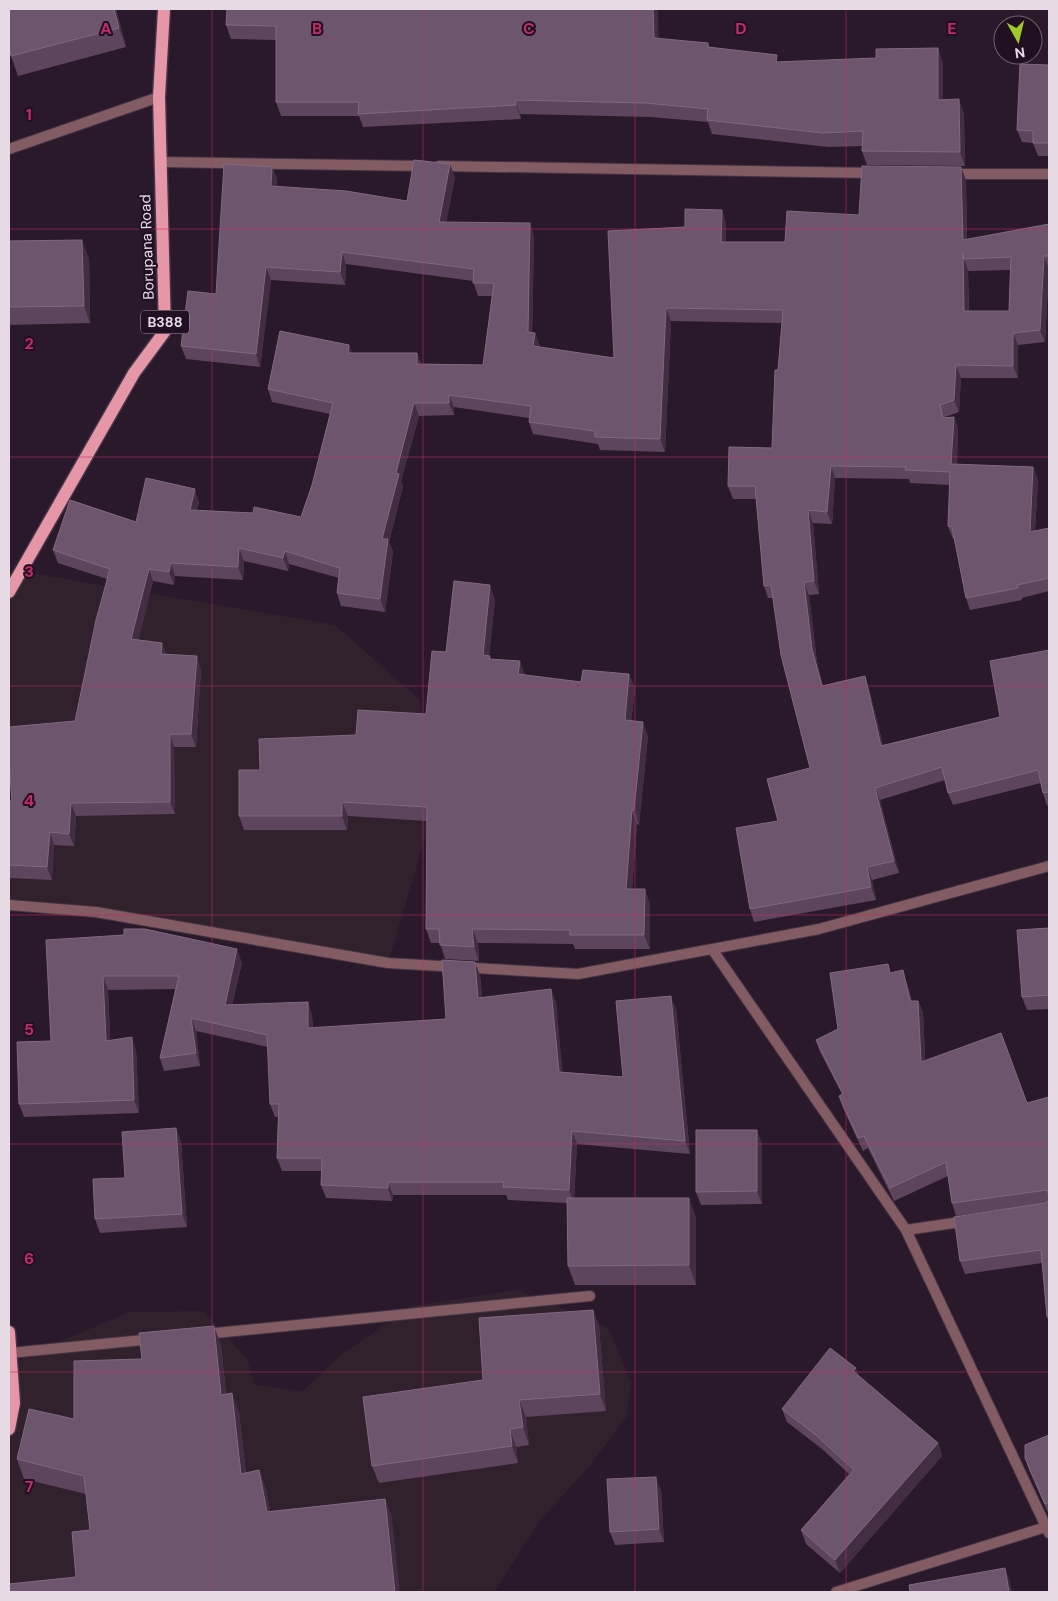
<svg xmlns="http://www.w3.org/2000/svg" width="1058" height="1601" font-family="'DM Sans',sans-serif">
<rect width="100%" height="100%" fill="#2a192a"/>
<!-- industrial -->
<path fill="#31212c" d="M20,571l315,54 85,75 11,88 -3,40 -40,135 -292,-51 -87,-7v-313z
M517,1290l91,37 23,55 -5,35 -37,50 -47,51 -48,74h-485l2,-226 21,-13 98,-41 74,-1 44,49 6,25 49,6 38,-36 70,-49z"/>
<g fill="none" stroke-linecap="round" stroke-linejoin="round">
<defs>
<path id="lane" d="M906,1230l61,-9
M205,1334l385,-38
M10,1353l143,-14
M836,1592l210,-65"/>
<path id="street" d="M9,149l150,-52
M161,162l263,4
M439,166l435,7
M951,174h98
M9,905l87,7 292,51 190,11 241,-45 230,-63
M712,949l194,281 143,303"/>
<path id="primary" d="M9,592l125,-219 31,-42 -6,-234 5,-88
M9,1332l5,71 -5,26"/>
</defs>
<!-- lane casing -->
<use href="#lane" stroke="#443444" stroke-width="12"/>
<!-- street casing -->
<use href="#street" stroke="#443444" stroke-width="12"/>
<!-- primary casing -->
<use href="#primary" stroke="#443444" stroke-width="15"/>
<!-- lane -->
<use href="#lane" stroke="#825b63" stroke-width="10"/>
<!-- street -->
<use href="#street" stroke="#825b63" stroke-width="10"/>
<!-- primary -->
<use href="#primary" stroke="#e596a7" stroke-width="12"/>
</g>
<!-- wall -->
<path fill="#5e455e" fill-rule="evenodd" d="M9,9h107l10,38 -108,29 -7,-20z
M658,12v27l50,4 1,4 71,15h163v38l21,13 1,53 -98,-1 -5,-14v-5l-34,1 -116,-13 -4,-12 -57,-5 -131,-3 1,5 -158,8 -4,-11h-78l-5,-14v-62l-45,-1 -5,-14z
M1049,65v91h-11l-5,-13 -11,-1 -5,-12z
M272,167l5,12 -1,8 131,14 48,-24 -9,45 88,13 -2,98h3l4,14 75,11 71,-131 41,-5v20h59l74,-27 107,-35 1,60 82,-16v45l-4,73 -27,3v33h-57l-2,34 -14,5h9l4,12 -1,35 76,3 5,13 -3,51 14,-3v63l-27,7v2l-52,10 -4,-12 -12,-59h-1l-5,-13 2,-41 -40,-2 -1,-4 -74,-1 -3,46 -19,-1 6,71 -10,1 8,67 6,24 46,3 14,56 117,-28 49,-67v155l-2,1 -4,-13 -2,-10 -88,22 -5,-12 -3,-13 -65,20 19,73 -27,7 4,20 -122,22 -4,-13 28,-88 32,-53 -37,-170h-5l-4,-12 -8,-87h-23l-5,-13 44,-38 6,-78 4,-47 -111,-2 -6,131 -65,-2 -2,-6 -65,-10 -4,-12v-4l-75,-11v8l-35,1 -18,65 2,5 -14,56 4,10 -8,60 -44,-6 -4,-13 2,-15 -50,-14 -1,7 -44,-10 -1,19 -68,-4 -1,9 -21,-4 -15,59 24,3 4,11 35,15 -5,78h-22l1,67 -99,2 -2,30 -20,-1 -2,35 -43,-2v-77h3l63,-80 32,-142 -49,-16 -5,-13 83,-28 63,-20 -2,8 104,7 11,-32 18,-71 -58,-12 -4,-13 81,-44 3,8h65l4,11 62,1 9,-69h-14l-5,-15 -127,-17 -1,21 -74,-5 -11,87 -74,-8 -5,-13 35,-52zM968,270v1l42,-1 -1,41h-40z
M9,241l80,17 1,65 -81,2z
M495,600l-6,56 2,3 34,16 56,7 48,-8 6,15 -4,32 17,15 -9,89 -2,-1 -5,65 18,14v46h-75l-2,-5 -95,-1 1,18 -34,-2 -5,-16h-9l-5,-14 1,-108 -79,-5 -1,14h-103l-5,-14 21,-46 96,-35 70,-21 20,-62z
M1049,928v81l-22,1 -5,-13z
M46,940l196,23 -10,42 76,-3 4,14 1,12 133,-9 34,-44 2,22 74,5 6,70 61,5 53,-68 14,145 -113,-10 -3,54 122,19v68h-121l-7,-19 -1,-63 -59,-3 -2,-5h-113l-1,6 -66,-3 -5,-13v-14h-39l-5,-13 1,-41h-3l-5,-13 -2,-57 -72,-16 4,35 -36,5 -4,-13 15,-69 -67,1 2,50 26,10 3,63 -115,4 -5,-13 32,-63z
M892,973l15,10 5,18h6l5,12 2,48 102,42 22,-6v226l-2,-6 -5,-54 -77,11 -5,-13 45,-52 -49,7 -4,-13 -4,-27 -54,25 -26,-53 -5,3 -20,-43 -4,-12 3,-2 -22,-42 -4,-12 22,-11z
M176,1128l5,14 6,85 -87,6 -5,-14 30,-41z
M762,1143v61l-61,1 -5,-13z
M593,1310l6,17 7,84 -80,6 3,28 -13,2 2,16 -139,20 -7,-17 111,-86z
M221,1345l5,49 13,19 7,60 13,-3 7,20 4,21 115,-12 7,20 -316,58 14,-47 -4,-36 -62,-15 -7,-20 57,-40 68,-60z
M859,1376l79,67 4,13 -102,117 -34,-29 -5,-14 48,-56 -27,-25 -35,-27 -5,-13z
M1049,1435v80l-20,-45 -4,-12z
M661,1490l3,52 -49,3 -5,-13z"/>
<!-- shaded-wall -->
<path fill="#432d43" d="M114,9h2l10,38 -7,-19z
M653,9h4l1,3 1,40 -5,-14z
M938,48l5,14v52l-5,-14z
M959,99l5,14 1,53 -5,-14z
M515,100l5,14 1,5 -5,-14z
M450,164l5,13 -11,57 -5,-12z
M272,167l5,12 -1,20 -5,-13z
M961,167l5,13 1,73 -4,-13z
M722,210l4,12v32l-5,-12z
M530,223l4,12 -2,110 -4,-13z
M82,240l7,18 1,65 -6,-17z
M342,252l4,12 -1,21 -5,-13z
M963,253l1,6 4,11 1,53 -5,-12z
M1044,256l5,13 -4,73 -5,-12z
M266,267l5,13 -11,87 -4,-13z
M666,308l5,13 -6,131 -5,-13z
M535,333l5,13 -2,13 -5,-13z
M1013,333l5,12v33l-5,-12z
M349,345l5,13 -6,-5z
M417,353l4,12 -4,-1z
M956,365l5,13 -2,34 -5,-12z
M449,395l5,12v8l-5,-12z
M414,403l5,13 -18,65 2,5 -14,56 4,10 -8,60 -5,-13 2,-60 14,-66z
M954,417l4,12 -2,48 -5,-13z
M831,466l4,12 -3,46 -5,-12z
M1033,467l5,13 -4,65 -4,-13z
M195,489l4,13 -5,20 -4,-12z
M808,510l5,13 6,71 -5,-13z
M239,548l5,13 -1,19 -5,-13z
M285,551l4,13 -1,7 -5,-13z
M171,563l4,13 -1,9 -5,-13z
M149,569l4,12 -17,71 -5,-13z
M804,582l5,13 8,67 9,37 -4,-13 -10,-37z
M490,585l5,15 -7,69 -5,-14z
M162,643l5,13 -6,-2z
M197,656l4,13 -5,78 -5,-13z
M520,661l5,14 -7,-1z
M629,674l6,15 -5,45 -5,-14z
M865,676l4,13 17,69 -5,-12z
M643,722l5,14 -9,89 -5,-15z
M170,734l4,13 1,67 -5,-12z
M875,788l5,12 19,73 -5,-12z
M342,802l6,14 -1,14 -5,-14z
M71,803l5,13 -2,30 -5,-12z
M632,810l5,14 -6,79 -5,-14z
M50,832l4,13 -2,35 -5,-13z
M867,867l5,13 4,20 -5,-13z
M645,889l5,14v46l-6,-14z
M472,929l6,14 1,18 -5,-14z
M237,949l5,14 -13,55 -4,-13z
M475,962l5,13 3,36 -5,-13z
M903,970l4,13 7,31 -4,-13z
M103,976l5,14 3,64 -5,-13z
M551,989l5,13 8,83 -5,-13z
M671,996l5,13 14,145 -5,-13z
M918,1001l5,12 3,62 -5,-13z
M308,1002l4,14 1,25 -5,-13z
M191,1018l5,13 4,35 -4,-13z
M132,1037l4,13 3,63 -5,-13z
M176,1128l5,14 6,85 -5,-13z
M757,1130l5,13v61l-5,-13z
M572,1131l5,13 -3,60 -5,-14z
M388,1182l5,13 -1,6 -4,-13z
M689,1198l7,19v68l-7,-20z
M593,1310l6,17 7,84 -6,-17z
M214,1326l7,19 7,69 -7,-19z
M856,1368l5,13 -8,-10z
M232,1393l7,20 9,80 -7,-19z
M519,1400l7,17 3,28 -6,-18z
M510,1429l6,18 2,16 -6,-17z
M938,1443l4,13 -102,117 -5,-13z
M259,1470l7,20 8,41 -7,-19z
M656,1477l5,13 3,52 -5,-13z
M385,1499l7,20 8,73h-5z
M1005,1568l5,14 2,10h-3z"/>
<!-- building -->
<path fill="#6d556d" stroke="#806a80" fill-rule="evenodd" d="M9,9h105l5,19 -108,28 -2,-9z
M227,9h426l1,29 54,5v4l69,8 -1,7 100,-4v-9l62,-1v52l21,-1 1,53 -98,-1 1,-20 -40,2 -116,-13 1,-11 -62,-6 -131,-3 1,5 -158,9 1,-12h-83v-76l-50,-1z
M1020,64l29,1v78h-16v-12l-16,-1z
M414,160l36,4 -11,58 91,1 -2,109 7,1 -2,13 81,12 -6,-127 77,-4v-18l37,1 -1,32h64l2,-31 72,4 3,-49 99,1 2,73 86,-16v32h-5l-4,74 -27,3v33l-57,-1 -2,35 -14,5 3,13 11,-1 -3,47 82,3 -3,65 19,-4v50l-32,7 1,3 -52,10 -14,-71 -4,-1 2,-54 -45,-2 1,-3 -75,-1 -4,46 -19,-2 6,71 -10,1 8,67 10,37 43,-10 16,70 119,-29 -10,-56 59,-11v142l-6,1 -5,-23 -90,23 -6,-26 -67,21 19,73 -27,6 4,20 -121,22 -14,-81 42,-7 -11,-42 43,-11 -29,-113 -10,-70 -7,1 -9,-100h-27l1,-39 43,1 3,-78h3l5,-60 -117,-2 -6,131 -65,-2v-6l-66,-9 2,-16 -82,-11v8h-35l-18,70 3,1 -17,65h6l-8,60 -43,-6 3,-25 -55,-17 -2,7 -44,-10 -1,19 -67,-4 -2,9 -20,-3 -18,70 31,4 -1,11 36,2 -6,78h-21v68l-99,1 -2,31 -19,-2 -3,35 -38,-2v-64h3l-3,-41v-33l66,-6 21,-101 14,-51 -57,-19 17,-50 66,22 10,-44 49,11 -5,21 63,3 1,-6 47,10 11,-32 21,-82 -65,-14 12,-58 69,14 -1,8h69v11l66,1 11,-82h-21l1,-14 -132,-17 -2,20 -74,-5 -10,87 -75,-8 7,-55 28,3 8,-130 48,3 -1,19 75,5 61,10zM963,253l1,6 47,-2 -2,54h-45z
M82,240l2,66 -75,1v-66z
M454,581l36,4 -7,70 7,1 -1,3 31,2 -2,13 63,8 2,-12 46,4 -4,46 18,2 -9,88h-2l-6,79h19l-1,46h-74v-5l-98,-1 2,18 -34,-2 -1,-16h-13l1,-122 -85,-5v14h-103v-46h21l-1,-31 97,-4 2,-25 68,4 6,-63 14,1z
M1049,928v67l-27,2 -5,-67z
M124,929h21l92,20 -12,56 83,-3v26l138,-9 -4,-59 33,2 3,36 73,-9 8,83 64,5 -7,-76 55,-5 14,145 -113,-10 -3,59 -66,-3 1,-5h-116v6l-67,-3 1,-27h-45l2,-54h-9l-3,-69 -76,-17 5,35 -36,5 19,-82h-76l3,65 26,-4 2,63 -115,4 -2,-62 34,-1 -5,-101 78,-5z
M888,964l2,9 13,-3 7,31h8l3,61 80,-29 26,70 22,-6v98l-2,-5 -95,13 -6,-41 -56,26 -26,-52 -6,2 -19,-42 4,-2 -27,-54 22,-11 -8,-56z
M176,1128l6,86 -87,5 -2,-40 32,-1 -3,-46z
M696,1130h61v61l-61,1z
M567,1198h122v67l-121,1z
M1049,1200v117h-2l-6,-67 -81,11 -6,-44 91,-14z
M593,1310l7,84 -81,6 4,27 -13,2 2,17 -140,20 -9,-69 120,-17 -4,-62z
M214,1326l7,69 11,-2 9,81 18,-4 8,42 118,-13 10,93h-386v-8l67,-7 -4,-45 18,-2 -6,-54 -67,-17 12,-50 45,10v-58l68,-2 -3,-26z
M830,1348l26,20 -3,3 85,72 -103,117 -34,-30 53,-60 -37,-34 -35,-27z
M1049,1435v67l-4,2 -20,-46v-13z
M656,1477l3,52 -49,3 -3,-53z
M1005,1568l4,24h-99l-1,-7z"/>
<!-- grid -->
<path fill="none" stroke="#c62b69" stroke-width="1" stroke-opacity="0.55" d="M212,9v1583M423,9v1583M635,9v1583M846,9v1583M9,229h1040M9,457h1040M9,686h1040M9,915h1040M9,1144h1040M9,1372h1040"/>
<g text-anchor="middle" stroke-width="4" stroke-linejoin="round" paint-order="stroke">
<!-- shield labels -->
<rect fill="#201021" stroke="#ab9daa" stroke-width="1" x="141" y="310.5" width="48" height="23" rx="4"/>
<g font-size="14" font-weight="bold" fill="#e6dae5">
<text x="165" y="327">B388</text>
</g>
<!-- street labels -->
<g font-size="15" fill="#e6dae5" stroke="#201021">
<text transform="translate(147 247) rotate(-92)" y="5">Borupana Road</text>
</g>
</g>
<g font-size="16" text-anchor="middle" font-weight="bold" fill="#c62b69" stroke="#201021" stroke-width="4" stroke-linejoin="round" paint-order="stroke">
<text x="106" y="34">A</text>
<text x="317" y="34">B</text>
<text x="529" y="34">C</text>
<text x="741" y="34">D</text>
<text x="952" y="34">E</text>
<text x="29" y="120">1</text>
<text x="29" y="349">2</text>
<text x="29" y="577">3</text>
<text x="29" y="806">4</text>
<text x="29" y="1035">5</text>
<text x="29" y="1264">6</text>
<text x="29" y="1492">7</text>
</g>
<!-- border -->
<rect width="1058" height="1601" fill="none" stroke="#e6dae5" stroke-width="20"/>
<!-- north arrow -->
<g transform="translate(1018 40) rotate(172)"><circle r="24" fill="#201021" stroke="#6f616f"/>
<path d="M0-4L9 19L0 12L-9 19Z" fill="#a2c928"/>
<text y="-8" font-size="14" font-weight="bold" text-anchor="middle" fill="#e6dae5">N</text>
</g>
</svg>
